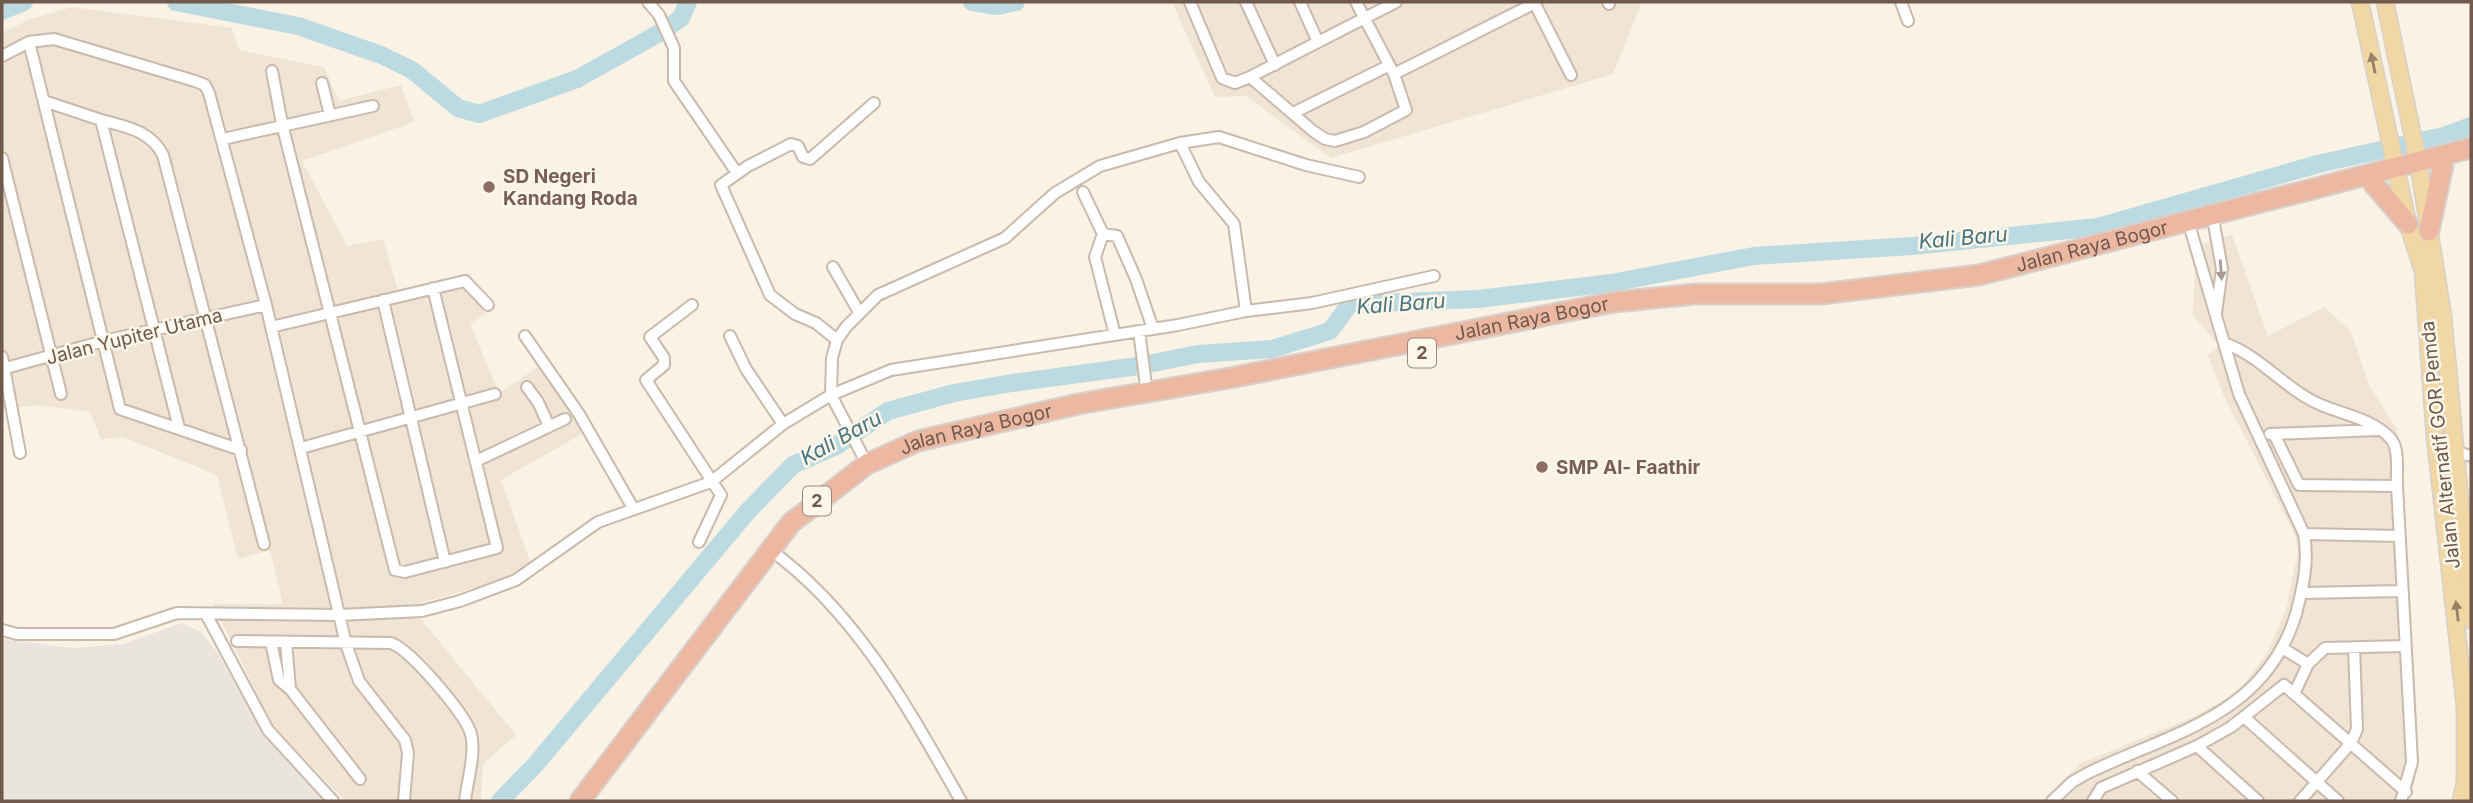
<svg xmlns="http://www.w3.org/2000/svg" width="2473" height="803" font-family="Inter,sans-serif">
<rect width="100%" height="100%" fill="#f9f2e5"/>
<!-- residential -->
<path fill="#f0e4d4" d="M1172,2h470l-29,72 -282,84 -85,-62 -31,1z
M72,7l160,21 7,22 85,17 15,34 62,-16 13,37 -112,39 45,85 36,-7 15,52 70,-18 26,34 -24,17 29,69 44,-29 44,67 -86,49 30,84 -26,15 -95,27 106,129 -33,29 -2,37h-136l-72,-75 -60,-122h70l-13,-54 -32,9 -21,-84 -94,-38 -22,2 -11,-27 -51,-7 -37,4v-376l26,-13z
M2232,235l36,101 57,-29 26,25 18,53 28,45 19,271 -2,83 -8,17h-362l35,-37 112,-46 48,-26 28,-39 19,-43 12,-58 -3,-17 -73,-143 -14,-37 11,-9 -26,-31 2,-45 -4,-22z"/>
<!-- industrial -->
<path fill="#eae4df" d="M182,623l19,9 17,21 43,78 67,70h-326v-162l70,9 51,-4z"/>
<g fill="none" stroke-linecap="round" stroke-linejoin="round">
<!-- river -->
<path stroke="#bcdae1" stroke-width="18" d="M176,2l122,24 83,29 31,15 46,38 21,6 98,-35 86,-48 18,-13 7,-16
M972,2l25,4 19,-4
M2,11l22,-9
M500,801l35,-36 213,-254 45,-46 43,-19 52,-35 66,-18 58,-10 126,-17 60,-12 74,-5 58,-18 20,-27 128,-5 133,-16 143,-27 158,-10 186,-19 220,-63 126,-28 27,-10"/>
<defs>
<path id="street" d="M648,2l11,13 15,33v33l63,92
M1190,2l32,76 13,5 15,-6 63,54 12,8 10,2 29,-9 42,-22 -12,-36 -38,-72
M1246,2l29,63
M1300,2l18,40
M1534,2l37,73
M1608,2l1,2
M1901,2l7,19
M29,42l91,367 121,41
M2,56l27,-14 25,-3 141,42 10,4 4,8 57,212 80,339 13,37 46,59 3,13 -4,48
M272,71l10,53 113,446 10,2 92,-24 -64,-260
M1394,74l141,-71
M1250,77l146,-75
M322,83l8,32
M44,101l57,19 78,308
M1295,112l93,-46
M101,120c25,7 49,10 62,35l101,389
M223,139l150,-33
M1180,143l19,39 35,42 12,87
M2,158l59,236
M1083,192l20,42 -8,23 20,78
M2214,224l8,45 -6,44
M1103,234l14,2 19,43 17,50
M833,267l26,45
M383,300l62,262
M692,305l-42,32 14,21v7l-18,15 75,115 -22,47
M271,327l194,-46 23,24
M1139,331l8,62
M525,336l54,78 54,94
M730,336l16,33 37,55
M837,340l-21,-17 -21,-9 -25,-19 -49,-110 27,-19 43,-22 7,2 5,11 7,2 64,-56
M2224,343c34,12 55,39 85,56 25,15 62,17 82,40 9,11 5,34 6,47l-98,-1 -25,-51
M2,357l18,96
M2,369l102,-28 162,-36
M527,387l11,15 11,24
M2270,434l109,-4
M301,448l194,-54
M2453,451l18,5
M476,461l89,-42
M867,464l-36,-69 1,-37 5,-18 9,-13 32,-32 127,-57 50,-45 45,-27 80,-23 39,-6 87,28 53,12
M2397,486l15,276 -11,39
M2304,534l95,2
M769,549c87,62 141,162 192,252
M2302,593l100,-2
M206,614l62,116 65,71
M2,630l15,4h97l63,-21 162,2 83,-4 38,-10 56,-21 82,-58 113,-40 72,-58 48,-29 60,-25 287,-45 68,-14 66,-8 122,-27
M237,641l154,2c20,7 71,68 79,88 7,20 -3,50 -5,70
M271,642l8,38 11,9 70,90
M286,642l4,47
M2284,649l24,15 17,-16 80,-2
M2294,694l14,-30
M2244,717l94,84
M2197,746l61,55
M2137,771l35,30
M2052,801l20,-19 16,-9c85,-41 177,-57 208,-159 7,-27 13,-52 8,-80l-65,-140 -48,-163
M2093,801l8,-13 96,-42 34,-19 53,-42 122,107
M2300,801l51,-58 6,-14 -3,-82"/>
<path id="primary" d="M2360,2l48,222 15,47 12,165 30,270v76l-4,19
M2385,2l33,159 25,155 28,304"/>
<g id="highway">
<path d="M2373,183l35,41"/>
<path d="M2429,231l14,-66"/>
<path id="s1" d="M580,801l211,-278 76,-59 51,-23 160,-37 157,-27 379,-75 81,-8h126l158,-19 492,-127"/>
</g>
</defs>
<!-- street casing -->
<use href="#street" stroke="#c9baac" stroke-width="14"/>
<!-- primary casing -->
<use href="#primary" stroke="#d7d1cd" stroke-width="19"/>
<!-- highway casing -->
<use href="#highway" stroke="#d7d1cd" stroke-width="23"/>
<!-- street -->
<use href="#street" stroke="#fff" stroke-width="10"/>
<!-- primary -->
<use href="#primary" stroke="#f1d7a4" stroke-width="16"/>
<!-- highway -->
<use href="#highway" stroke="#edb8a2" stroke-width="19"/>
</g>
<!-- one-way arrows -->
<defs><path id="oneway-solid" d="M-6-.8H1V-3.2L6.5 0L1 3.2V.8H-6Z" transform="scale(1.75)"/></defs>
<g fill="#968067">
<use href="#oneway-solid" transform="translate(2373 63) rotate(-102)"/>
<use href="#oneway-solid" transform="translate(2457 611) rotate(-97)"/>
</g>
<use fill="#a99c94" href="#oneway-solid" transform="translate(2221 270) rotate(86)"/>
<!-- markers -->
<g fill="#8d6e63" stroke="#fdf6ea" stroke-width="2.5">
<circle cx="489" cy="187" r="7"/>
<circle cx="1542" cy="467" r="7"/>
</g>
<g text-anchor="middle" stroke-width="5" stroke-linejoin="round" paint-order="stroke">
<!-- shield labels -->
<g fill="#fdf6ea" stroke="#9a897c" stroke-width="2">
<rect x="1408" y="338.5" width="28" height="29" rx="5"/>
<rect x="803" y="486.5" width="28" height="29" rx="5"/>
</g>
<g font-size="18" font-weight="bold" fill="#6f5a4d">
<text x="1422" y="359">2</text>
<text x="817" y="507">2</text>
</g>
<!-- education labels -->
<g font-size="19" font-weight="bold" fill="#785e54" stroke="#fdf6ea" text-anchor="start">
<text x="503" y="183">SD Negeri<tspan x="503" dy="22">Kandang Roda</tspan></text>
<text x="1556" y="474">SMP Al- Faathir</text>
</g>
<!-- street labels -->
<g font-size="19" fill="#6f5a4d" stroke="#fdf6ea">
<text dy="7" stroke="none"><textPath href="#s1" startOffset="1694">Jalan Raya Bogor</textPath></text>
<text dy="7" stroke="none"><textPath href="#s1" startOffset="1127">Jalan Raya Bogor</textPath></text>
<text transform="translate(134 336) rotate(-14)" y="7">Jalan Yupiter Utama</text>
<text dy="7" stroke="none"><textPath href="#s1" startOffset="560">Jalan Raya Bogor</textPath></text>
<text transform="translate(2440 445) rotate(-96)" y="7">Jalan Alternatif GOR Pemda</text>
</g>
<!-- water labels -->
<g font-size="21" font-style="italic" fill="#497580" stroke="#fdf6ea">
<text transform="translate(1963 238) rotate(-5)" y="7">Kali Baru</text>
<text transform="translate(1401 304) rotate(-4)" y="7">Kali Baru</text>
<text transform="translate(841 438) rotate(-29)" y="7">Kali Baru</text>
</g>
</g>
<!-- border -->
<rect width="2473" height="803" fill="none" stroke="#6f5a4d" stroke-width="7"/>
</svg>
